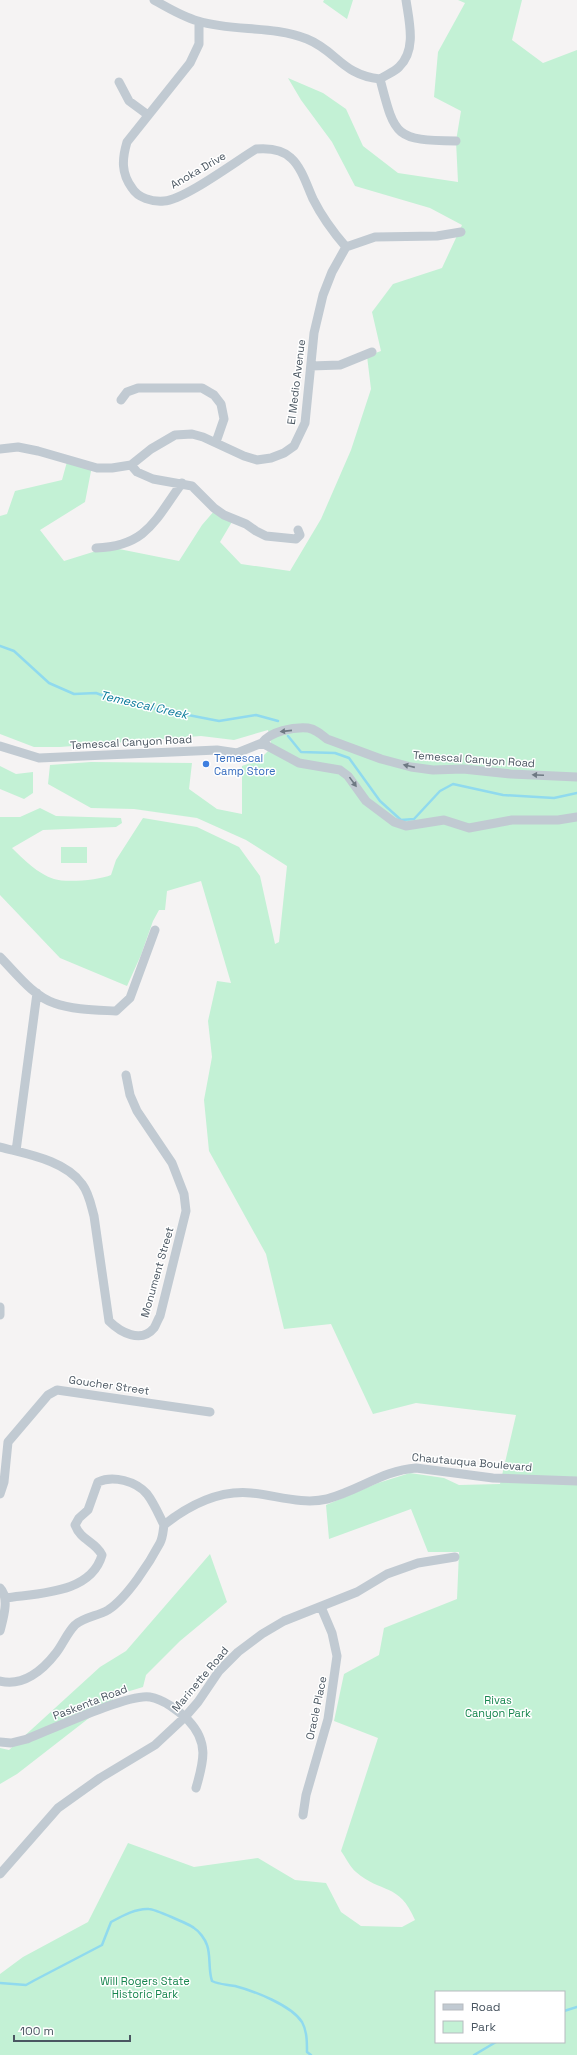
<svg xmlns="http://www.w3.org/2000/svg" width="577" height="2055" font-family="'Space Grotesk',sans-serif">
<rect width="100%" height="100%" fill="#f5f3f3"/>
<!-- green -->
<path fill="#c3f1d5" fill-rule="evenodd" d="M324,0h29l-6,19 -24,-17z
M458,0h64l-10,40 31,23 34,-13v2005h-577v-81l23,-17 65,-35 40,-79 66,24 64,-9 37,22 31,3 15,29 20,14 41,1 13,-7c-16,-38 -34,-26 -59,-48 -6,-5 -10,-14 -15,-21l37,-113 -44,-17 10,-47 35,-19 5,-27 73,-29 2,-47h-31l-17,-43 -82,30 -3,-34 52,-22 32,-10 34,5 15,7 41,-1 16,-69 -100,-12 -43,11 -42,-90 -47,5 -18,-75 -57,-103 -5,-51 8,-43 -4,-36 9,-40 14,2 -30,-102 -34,10 -2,19h-6l-6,11 -12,34 -14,31 -67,-28 -60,-63v-78h20l20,-9 16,8 65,2 1,5 -6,4 -73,3 -31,18c11,11 26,26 42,31 12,4 46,1 57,-4l5,-15 27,-42 54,9 42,20 21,29 15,68 4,-2 8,-76 -41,-26 -49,-22 -63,-9 -43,-1 -43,-24 2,-19 41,-3 101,1 -3,26 28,20 25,5v-48l17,-6 13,-13 -4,-17 -34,10 -33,-4 -141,11h-26l-34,-13v-218l7,-2 8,-23 47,-11 6,-22 24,8 -7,36 -45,28 24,31 45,-14 70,14 23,-36 13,-15 18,10 -13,22 21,22 49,7 31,-52 30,-69 20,-61 -4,-33 14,-5 -9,-39 21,-28 49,-16 20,-43 -32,-17 -75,-22 -23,-44 -31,-42 -13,-22 35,15 23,16 17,37 35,27 60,9 -2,-41 5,-30 -27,-14 4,-45 27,-49zM436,1992h128v50h-128z
M0,766l16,8 17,-2v21l-9,6 -24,-10z
M61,847h26v16h-26z
M210,1554l17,48 -47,39 -34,34 -3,12 -23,7 -103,80 -17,10v-36l9,2 91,-83 26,-16z"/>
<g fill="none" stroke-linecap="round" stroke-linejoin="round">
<!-- stream -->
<path stroke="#90daee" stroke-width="2.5" d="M0,646l14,5 35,32 25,11 22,-1 25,9 98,19 37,-6 22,6
M288,736l13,16 34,1 14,5 31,43 21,19 13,-1 26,-28 13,-7 50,11 51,3 23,-5
M0,1983l26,2 9,-5 67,-35 9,-23c11,-6 25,-14 38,-13 5,0 40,15 45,19 5,3 11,11 13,17 4,11 1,24 5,36 8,4 14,3 23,5 19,5 56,19 67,36 5,9 5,20 5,30l4,3
M564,2011l13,-4
M474,2055l22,-13"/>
<!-- minor -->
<path stroke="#c1cad2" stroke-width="9" d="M154,0c14,8 29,17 44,21 35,11 74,4 109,18 30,12 35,36 73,40 6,-4 14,-7 19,-12 18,-17 10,-46 7,-67
M199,22v22l-9,19 -63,79c-5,17 -6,31 5,46 6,10 20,14 32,13 20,-1 72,-40 92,-52 12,-1 26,0 35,9 11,10 16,28 22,41 9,18 20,33 33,48
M380,79c15,58 15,61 76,62
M119,82l10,19 19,14
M311,366l29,-1 32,-13
M121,400l6,-8 11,-4h64l12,7 7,9 3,15 -8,23
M0,449l18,-2 20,4 59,17h15l19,-3 20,-16 24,-14 17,-1 11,3 41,19 13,4 14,-2 13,-5 10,-7 11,-23 9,-90 9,-38 9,-23 14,-25 29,-10 62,-1 24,-4
M131,465l6,7 16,7 39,7 22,22 10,7 22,9 10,7 10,5 30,3 4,-4 -2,-5
M96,548c51,-2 59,-28 86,-65
M0,746l39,12 178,-8 20,3 25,-10
M577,777l-66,-3 -48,-5 -30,1 -22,-3 -30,-8 -54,-20c-6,-5 -12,-10 -19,-11 -15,-1 -37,3 -46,15l37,20 41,7 8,6 18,25 28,21 12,4 38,-6 25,8 43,-8h46l19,-3
M0,957c16,16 33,39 54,46 19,7 42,7 62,8l14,-13 25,-68
M0,1147c26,7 65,13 82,37 7,9 9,21 12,32l15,105c11,11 32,23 45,7 2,-3 4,-9 6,-12l26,-105 -2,-17 -12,-31 -35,-52 -7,-16 -4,-20
M16,1151l21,-158
M0,1307v8
M0,1494l4,-12 4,-40 40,-47 9,-5 153,22
M0,1588c10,10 3,31 0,43
M5,1598c33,-5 86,-4 97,-43 -7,-14 -21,-14 -27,-30l4,-7 9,-8 10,-28c15,-7 38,-1 49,12 7,9 12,21 17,31
M0,1681c23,6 43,-11 56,-28 7,-9 11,-20 19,-28 9,-8 23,-9 33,-15 19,-12 42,-48 52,-67 3,-6 3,-12 4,-18 24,-19 55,-35 87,-32 24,2 51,12 76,6 31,-8 57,-29 89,-31l77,10 84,3
M0,1742l11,1 16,-4c23,-9 102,-46 123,-42 13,2 29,14 38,23 21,22 16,41 8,68
M303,1815l3,-20 22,-76 9,-63 -5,-23 -11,-26
M0,1874l58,-66 42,-30 55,-33 30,-28 13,-15 21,-31 19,-19 24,-18 22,-13 73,-29 30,-18 31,-11 37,-6"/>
</g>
<!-- one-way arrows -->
<defs><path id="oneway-solid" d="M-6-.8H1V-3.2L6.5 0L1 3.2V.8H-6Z"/></defs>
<g fill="#6e7983">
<use href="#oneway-solid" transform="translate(286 731) rotate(174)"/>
<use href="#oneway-solid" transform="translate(409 766) rotate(-167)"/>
<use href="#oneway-solid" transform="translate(538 775) rotate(-177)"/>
<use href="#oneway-solid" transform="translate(353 782) rotate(54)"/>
</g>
<!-- markers -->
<circle fill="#3f7fe0" stroke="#fff" stroke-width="1.5" cx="206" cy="764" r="4"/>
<g text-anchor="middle" stroke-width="3" stroke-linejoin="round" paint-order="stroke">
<!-- street labels -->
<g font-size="11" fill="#4a5661" stroke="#fff">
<text transform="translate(198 170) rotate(-30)" y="4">Anoka Drive</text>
<text transform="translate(296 382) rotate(-83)" y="4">El Medio Avenue</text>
<text transform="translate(131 742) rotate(-3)" y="4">Temescal Canyon Road</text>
<text transform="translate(474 759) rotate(4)" y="4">Temescal Canyon Road</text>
<text transform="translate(157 1272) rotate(-74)" y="4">Monument Street</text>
<text transform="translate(109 1385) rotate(8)" y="4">Goucher Street</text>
<text transform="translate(472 1462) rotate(5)" y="4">Chautauqua Boulevard</text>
<text transform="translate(200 1679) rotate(-50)" y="4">Marinette Road</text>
<text transform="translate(90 1702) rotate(-21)" y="4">Paskenta Road</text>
<text transform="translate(316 1708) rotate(-78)" y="4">Oracle Place</text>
</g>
<!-- shop labels -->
<g font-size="11" fill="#366cbe" stroke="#fff" text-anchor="start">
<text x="214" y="762">Temescal<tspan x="214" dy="13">Camp Store</tspan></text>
</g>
<!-- park labels -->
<g font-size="11" fill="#17864f" stroke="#fff">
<text x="498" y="1704">Rivas<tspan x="498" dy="13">Canyon Park</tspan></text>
<text x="145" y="1985">Will Rogers State<tspan x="145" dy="13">Historic Park</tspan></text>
</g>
<!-- water labels -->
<g font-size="12" font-style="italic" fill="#0c7c9b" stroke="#fff">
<text transform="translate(144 705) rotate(13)" y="4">Temescal Creek</text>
</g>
</g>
<!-- legend -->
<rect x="435" y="1991" width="130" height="52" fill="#ffffff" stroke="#b7bbc0"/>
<rect x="443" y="2004" width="20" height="6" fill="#c1cad2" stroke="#b7bbc0"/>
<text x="471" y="2011" font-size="12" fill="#4a5661">Road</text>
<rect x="443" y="2021" width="20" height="12" fill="#c3f1d5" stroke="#b7bbc0"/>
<text x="471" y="2031" font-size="12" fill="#4a5661">Park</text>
<!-- scale -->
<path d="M14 2035v6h116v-6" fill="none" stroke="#4a5661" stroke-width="2"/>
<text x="20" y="2035" font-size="12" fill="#4a5661" stroke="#ffffff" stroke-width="3" paint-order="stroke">100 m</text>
</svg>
